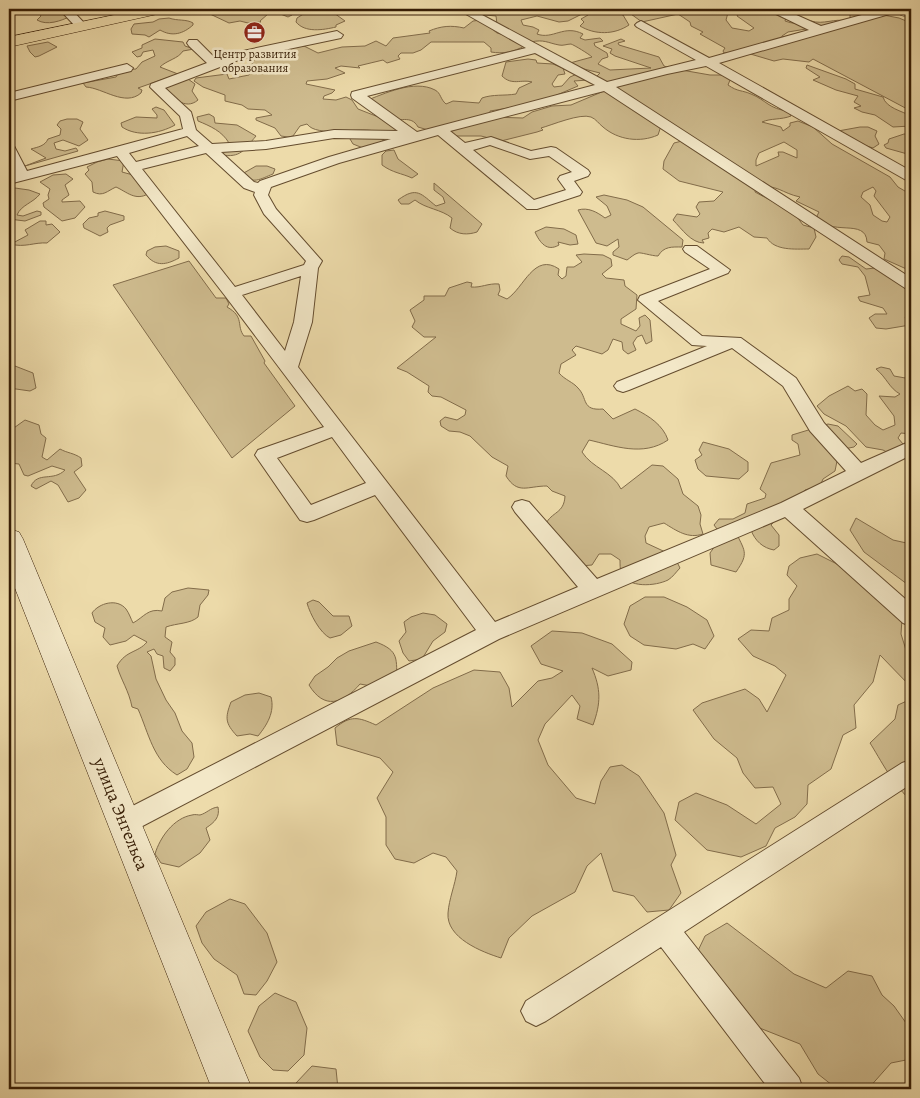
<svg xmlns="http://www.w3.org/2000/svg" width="920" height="1098" font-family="Alegreya,serif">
<rect width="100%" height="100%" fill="#eddbaa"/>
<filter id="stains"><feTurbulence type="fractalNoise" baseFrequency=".004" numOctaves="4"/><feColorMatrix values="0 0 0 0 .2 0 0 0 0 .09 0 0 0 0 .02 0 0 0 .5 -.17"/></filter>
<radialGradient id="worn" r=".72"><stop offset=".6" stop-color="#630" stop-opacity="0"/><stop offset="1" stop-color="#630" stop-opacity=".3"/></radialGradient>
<!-- green -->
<path fill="#cebb8e" stroke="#826c4a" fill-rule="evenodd" d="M238,9h35l2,3 7,-3h15l-5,2v4l-4,2 -10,-4 -10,1 -8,7 1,1 -13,1 -8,-2 -11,2 -19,-9z
M478,9h128l17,6 6,10c-15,10 -34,10 -49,1l4,-4 -3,-3 7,-4 -4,-2 -16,8 -9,1 -22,-6 -16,4 2,5 10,2 6,3 -2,4c16,6 27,-10 46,0l-3,4 5,2 15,-2 3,3 -9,2 1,3 12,7 1,4 -6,2 -4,5 12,6 41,-2 -36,-12 -5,-3 2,-4 -9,-3 18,-7 4,2 -7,2 1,2 40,12 5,9 6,2 40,7h22l-4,10c10,7 14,5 23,9 15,6 18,15 37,17l3,5c-10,4 -20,2 -29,6l19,5 2,4 7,-5v-3l8,-2 15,6 19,17 58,33 8,10 12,7 1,52h-3l3,4v21l-27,-12 1,-6 -6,-8 -12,-3c-1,-25 -38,-4 -50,-26l2,-4 -23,-11 4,-4c-19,-4 -22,-13 -44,-10l-1,5 39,21 9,12 11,3 2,9 -7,12c-14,0 -34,2 -42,-11l-13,-1 -15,-10 -15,5 -12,-3 -4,4 1,5 -7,2 2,3c-13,0 -22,-14 -31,-23l4,-6 20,3 3,-3 -4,-7 3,-5 15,-1 9,-9 -44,-11 -16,-12 1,-8 10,-18 8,-2 -21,-15 -3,9c-18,8 -40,5 -55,-8 -4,-3 -7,-8 -12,-10 -11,-4 -39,8 -50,11l2,2 -6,2 -36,9 -20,-5h-33l-30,-9c-7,-13 -19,-4 -30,-9 -8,-4 -16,-12 -23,-17 19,-7 49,-22 70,-11 6,3 5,9 11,14l7,-3 26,2 3,-5c11,-4 22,-2 34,-4l3,-6 13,-6c-11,-3 -20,4 -30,-6l4,-14 22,-3 8,1 1,3 16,1 10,4 2,6 -7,1 -6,9 2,3 8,-1 8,-9 7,-3 11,6 -14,1 4,5 -40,17 -48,8v6l33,1 9,-6 20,-6 19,-1 33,-14 -11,-11 7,-7 -16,-4 -14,-6 22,-6c-3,-3 -18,-12 -21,-13 -4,0 -8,2 -12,1 -11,-2 -15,-6 -28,-3l-34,-18 -1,-8 -11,-1zM784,142l13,8v8l-14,-6h-5l1,4 -23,10v-6l3,-7zM873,187l3,4 -2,5 16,21 -3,5 -5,-1 -9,-6 -3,-10 -9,-8 2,-5z
M624,9h105l-3,11 6,8 17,3 5,-3 -17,-12 1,-2 5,-1 -3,-4c16,0 34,-3 46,9l-1,3c7,3 14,2 22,4l-1,4 -18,3 -6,4v3l36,-8 -10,-8 3,-2c13,4 23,-3 36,0l3,-2v-7l-7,-3h33l3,2 -1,3 21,4 12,5v88l-98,-52 -4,3 -26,-3 -9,2 -27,-8h-23l-1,-2 2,-3 -25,-14 3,-2 -12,-6 -1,-4 -12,-8 -36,8z
M58,10l13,6c-10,5 -24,10 -34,4l4,-4 -1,-2z
M317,11l17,2 11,8 -9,4v2c-13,3 -31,6 -40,-5l1,-4 8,-5z
M169,18c8,3 18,1 24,5v2c-10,9 -21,12 -33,5l-11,7 -4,-2 -13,-1 -1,-5 3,-5 19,-2 6,-3z
M481,20l16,13 17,5 10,8c-10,6 -21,8 -33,6v-4l-7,-6h-53l-10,8 -8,3h-12l-3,3 2,3 -13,4 -4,-3 -25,6 2,2 -19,-2 -6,2 10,5 -18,6 -20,2 -1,3 29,6 -3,3 -8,3 -1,3 13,1 10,-3 6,3 6,9 28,11 11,9 -12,7 -3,6 -19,6 -10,-4 -3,-5 5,-4 19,-4c-16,-4 -57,7 -67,-7l-7,2 -7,10 -5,1 -7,-1 -6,-8 -19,-8v-2l16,-3 -7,-5 -17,-1 -6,-4 -17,-4v-6l-22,-8 -9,-6 2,-3 31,-4 2,5 20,-4 1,-3 -5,-3 8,-6 -1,-2c12,-8 24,0 37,-5l-3,-2 -1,-4 4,-3 15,-1 14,7 24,-6 23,-1 11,-5 10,5 7,-8 37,-5 -1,-2c12,-5 22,-6 35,-3l9,-7z
M155,39l28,3 2,4 9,3 -11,2c-5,8 -16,9 -23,16l18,7 -40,14 4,2 -1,3c-16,14 -38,-5 -55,-6l-3,-4 33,-6 4,-7 16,-1 6,-7 13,-6 -2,-6 -10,2 -2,4 -4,1 -5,-5 10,-4v-3z
M48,42l9,5 -18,9 -4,1 -5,-5 -3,-6z
M807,65l39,14 9,5v5l28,8c3,11 19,14 28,19v10l-18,1 -18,-12 -13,-3 -8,-4 7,-2 -7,-4 4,-6 -22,-6 -23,-10 7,-3 -14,-9z
M188,79l7,5 -3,7 6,9c-13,11 -26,-3 -35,-13z
M156,107l8,3 11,15c-16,9 -38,12 -53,2l-1,-4 15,-6 21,1v-3l-5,-6z
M209,114l5,3 1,6 22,2 19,11c-12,14 -15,22 -35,19l-1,-7 9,-5c-7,-12 -19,-17 -31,-22l-1,-4z
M67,119h10l6,3 -3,7 8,11 -9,6 -16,-6 -9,3 2,6 9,2 11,-3 2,3 -53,15 21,-8 -15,-9c7,-2 14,-3 17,-10l12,-4 1,-6 -4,-4 3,-4z
M860,127h8l9,4 -2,5 4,8 -6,4 -31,-10 2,-5 -6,-2z
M904,134h7v21l-25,-7 -2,-3 4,-2 1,-4z
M394,150l4,9 20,15 -6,4c-11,-5 -19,-5 -30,-13v-10l4,-4z
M108,159l16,2 -2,11 11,3 15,19c-13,7 -21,-2 -32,-7 -9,4 -13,10 -23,5l-1,-10 -7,-8 4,-4 -2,-3 10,-5z
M256,166h11l8,3 -2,5c-13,5 -20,11 -31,0z
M66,174l7,5 -8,6 4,10 -7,5v2l18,-1 5,6 -10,11 -13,3 -18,-14 -1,-4 6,-4 -1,-4 2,-6 -10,-7 13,-7z
M434,183l48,41 -5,8c-9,3 -19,3 -27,-4l2,-10c-11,-9 -26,-9 -37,-18l-6,4h-8l-3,-4c19,-14 23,-6 38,6l9,-3 -2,-6 -9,-7z
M15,188l14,2 11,4c-7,9 -19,11 -23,21l6,1 14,-5 4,1v3l-16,6 -16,-2v-30z
M604,195l23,5 16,7 40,33 -1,7c-10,0 -18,-1 -24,9 -6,0 -18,-4 -20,-3 -4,1 -8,5 -11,7l-14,-5v-3l6,-5 -1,-8 -11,7 -11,-3 -18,-33c10,-3 19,2 27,8l6,-3 -4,-9 -11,-9z
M105,211l19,5v4l-14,5 -3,3 1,4 -8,4 -16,-8 -1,-4 6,-6 9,-2v-3z
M40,221h6v4l6,-1 8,8 -13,11c-12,-1 -23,5 -36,1l17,-9 -3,-5z
M546,227l18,2 12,6 2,9 -8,1 -12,-3 1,3c-12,7 -19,-2 -24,-13z
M166,246l13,5v7c-13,7 -23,9 -33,-3l1,-4 8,-4z
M584,254l19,1 8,4 1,7 -10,8 4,4 18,2 1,6 12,9 -1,14 -15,10v5l15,7 4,-5 -1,-8 6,-3 5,5 2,21 -6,3 -4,-9 -5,2 -4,6 3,7 -8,4 -5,-4 -1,-8 -9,-3 -5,11 -6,4 -26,-8 -4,4 4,5 -15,9 -2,9c6,7 14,9 19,15 10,10 3,23 25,21l10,10 22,-10c14,7 28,16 33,31 -25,17 -53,6 -79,0l-7,12c10,16 31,20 39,37l31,-24 11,1 15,13 5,15 15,12 3,9 -1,9 3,10c-15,5 -26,-3 -39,-11l-15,4 -4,9 1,7 28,13 6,12c-4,4 -7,9 -12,12 -12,6 -41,9 -47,-8 -1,-3 -1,-8 -1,-12l-9,-6h-12l-7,11 -12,1 -35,-41c7,-14 19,-11 20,-29l-13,-5 -5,-5c-20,0 -29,9 -41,-10l2,-10 -16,-9 -22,-21 -10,-4 -11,-1 -8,-5 -1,-5 5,-4 12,3 8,-5 1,-5 -25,-13 -9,-1 -4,-4 1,-6 -22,-14 -10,-4 39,-31h-12l-12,-10 3,-6 -5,-11 14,-10v-4h21l4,-8 18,-6 5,1 -1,4c10,1 17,-4 28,-3l1,6 -2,5 9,4c17,-11 27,-47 52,-30l-1,6 4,4 4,-3 1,-9h7l8,-5 -6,-7z
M842,256l7,1 17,12 9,-1 36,21v22l-6,6 5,8 -24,4 -10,-1 -7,-10 6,-4h12l-4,-6 -23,-7 -2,-4 12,-2 -5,-19 -7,-9 -16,-3 -3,-4z
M189,261l27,37h10l3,6 -2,3c18,10 9,19 17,29h7l14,25 -1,2 31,43 -63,52 -119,-173z
M9,366h6l18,7 3,15 -6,3 -21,-3z
M881,367l9,2 4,7 17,3v55l-10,-1 -3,5 5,6v8l-9,4 -11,-6 -17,-3 -20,-21 -22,-12 -7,-8 12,-10 19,-10 7,5 7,-2 5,5 -1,21 9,10 8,5 12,-5 -1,-9 -15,-20 16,1 5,-3c-11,-6 -13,-16 -24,-25z
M25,420l14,5 2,9 5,4 -4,19 5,3 13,-11c7,4 14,4 21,9l1,8 -8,6 12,18 -7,8 -11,4 -10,-17 -7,-4 -15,8 -5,-3c7,-15 22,-4 34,-16l-13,-4 -24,10 -4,-1 -5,-11 -10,-1 2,-33z
M828,424l10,2 19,18 -3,3 -10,2v8l-7,4 -2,10 -12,8 -3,7 -15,4 -34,35 8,10v11l-5,4c-11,-2 -19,-9 -23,-20h-16c9,21 15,22 1,42l-25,-7 -1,-12 12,-17 -8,-11 5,-6h14l12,-6 2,-9 18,-6 1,-4 -6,-5 11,-26 29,-8 -2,-11 -6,-4v-5z
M703,442l26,7 19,13v9l-9,8 -33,-3 -8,-7 -3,-9 7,-5 -3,-5z
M856,518l37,22 18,4v43l-47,-35 -14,-22z
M817,554l28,14 57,51 -1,15 5,16 5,3v34l-31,-32 -7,27 -19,23 2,23 -13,7 -12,34 -23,16 -1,19 -12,13 -20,11 -9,18 -25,11 -34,-7 -32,-30 4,-18 17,-9 31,12 29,19 25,-20 -8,-17 -18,1 -12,-15 -6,-15 -23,-19 -21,-29 9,-7 43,-14 14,10 8,13 19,-37 -11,-9 -22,-10 -15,-17 13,-9 18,1 3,-13 17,-8v-11l8,-13 -10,-11 2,-9 11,-8z
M188,588l21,2 -1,5 -8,10 -2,12c-8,7 -21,6 -32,10l-1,10 7,5 -2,10 5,6v7l-5,6 -6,-3 -1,-12 -6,-2 -3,-5 -7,3 4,4 5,23 10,21 9,13 7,18 10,12 2,14 -7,12 -10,6c-24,-15 -28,-41 -39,-66l-6,-2c-3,-16 -11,-27 -15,-41 9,-16 21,-13 30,-24l-13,-7 -8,6 -16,4 -7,-8 2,-9 -10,-6 -3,-9c7,-10 25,-15 34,-4 3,4 5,10 7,14 11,-6 15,-15 29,-12l3,-13 7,-6z
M645,597h19l23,10 20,13 7,16 -9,13 -12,-5 -17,5 -32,-4 -14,-9 -6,-12 6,-18z
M313,600l6,2 14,14h16l3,10 -11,9 -11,3c-10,-5 -20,-24 -23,-35z
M423,613l12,2 12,9 -2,8 -12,9 -11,18 -13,2 -6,-8 -4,-12 7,-9 -2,-10 7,-5z
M552,631l30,2 30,11 20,18 -1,8 -23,6 -16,-8c9,21 9,35 1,57l-16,-6 3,-13 -8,-11 -27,29 -7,16 10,25 28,33 19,6 6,-23 9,-14 12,-2 17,11 25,37 12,42 -5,10 10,28 -12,17 -22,2 -13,-16 -21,-5 -12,-38 -14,13 -12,26 -43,24 -23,22 -8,20c-19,-6 -55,-20 -53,-45 1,-14 7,-28 9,-42l-11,-14 -13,-4 -19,10 -19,-4 -9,-14v-28l-9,-19 16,-26 -13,-14 -43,-13 -2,-17c16,-13 23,-11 41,-3l57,-37 41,-18 26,2 9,16 3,19 26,-26 14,-3 11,-7 -22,-7 -10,-18z
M376,642c24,9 20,17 21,40l-26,4 -11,-2c-17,20 -36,26 -51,1l6,-9 13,-9 9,-9 12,-7z
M259,693l12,4c4,15 -4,28 -13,39l-8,-2 -13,2c-12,-13 -12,-18 -6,-34l14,-7z
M911,699v100c-14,-7 -32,-42 -41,-56l25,-24 3,-14z
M218,807c2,10 -3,15 -12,21l4,12 -10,13 -21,14 -18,-4 -6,-9c5,-17 19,-36 37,-39 3,-1 6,0 8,0 7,-2 10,-7 18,-8z
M230,899l15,5 22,29 10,29 -10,19 -11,14 -12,-1 -7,-19 -23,-16 -12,-16 -6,-17 10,-14z
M727,923l67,51 32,14 22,-17 24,5 10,19 12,11 17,24v29l-20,4 -23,26h-31l-19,-15 -18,-30 -48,-19 -57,-68 10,-21z
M275,993l21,9 11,26 -3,27 -16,16 -15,-1 -13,-13 -12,-26 11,-25z
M312,1066l24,3 2,20h-43l1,-6z"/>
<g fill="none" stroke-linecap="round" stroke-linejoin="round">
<defs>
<path id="lane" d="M59,9h12l16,17 -6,4 -4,-2z
M457,9h14l136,73 89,-22 -59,-33 -2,-2 2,-2 4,-2 68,37 100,-28 -39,-19 -2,-2h15l38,17 63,-17h18l-2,2 -181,52 192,108v10l-5,-1 -200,-114 -39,8 -51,13 295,191v12l-6,-2 -301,-197 -154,40 15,12 26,-6 40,14 20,-4 5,1 32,22 2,3 -2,3 -14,5 8,11 -2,3 -43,14h-10l-89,-74 -99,28 -68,24 -3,8 8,14 46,52 -4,7 -6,54 -14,45 197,255 83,-35 -63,-75 -3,-5 3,-5 7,-2 7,2 68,77 184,-76 65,-32 -36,-40 -27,-45 -51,-38 -103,42 -6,2 -6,-2 -3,-4 3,-4 90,-36 -15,-1 -54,-45 2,-4 70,-27 -25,-17 -2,-3 2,-3h12l33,24 -2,3 -70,28 44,35 39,2 55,40 28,45 37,40 50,-22v14l-108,54 108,95v22l-8,-3 -118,-106 -286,122 -366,192 -9,4 -9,-4 -4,-8 4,-8 361,-185 -101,-135 -61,25 -7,2 -7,-2 -45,-65 3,-5 66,-23 -98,-130 -109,-141 -108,28v-8l6,-2 -6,-12v-17l5,1 13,25 156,-42 -3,-13 -30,-29 1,-3 56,-21 -18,-17 -2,-3 2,-3h8l20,20 21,-8 99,-21 6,4 -2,3 -100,21 -76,29 26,24 5,18 16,14 54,-3 68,-11 64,1 -46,-33 -1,-3 1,-3 174,-44zM535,53l60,32 -178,47 -50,-36zM187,136l12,10 -63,16 -7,-9zM334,138l57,1 -62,18 -69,24 -2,2 -4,-1 -33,-30 45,-3zM490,145l40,14 19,-3 23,16 -12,4 -2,3 8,11 -32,10 -61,-50zM206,153l38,35 11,4 -1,3 10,19 42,47 -2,4 -69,22 -93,-118zM301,276l-7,46 -9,29 -43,-56zM332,437l34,46 -55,22 -34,-47z
M127,64l6,4 -2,3 -122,30v-8z
M911,760v24l-227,148 115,146 4,11h-34l-108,-142 -115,74 -10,5 -10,-5 -5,-10 5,-10 376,-238z"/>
<path id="street" d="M891,9l20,1v9l-18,-7z"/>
<path id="secondary" d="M9,529l10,3 4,7 229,550h-40l-203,-516z"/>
<path id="primary" d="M143,9h26l-2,3 -5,1 -153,34v-10z"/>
</defs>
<!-- lane casing -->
<use href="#lane" stroke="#644c2e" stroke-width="2"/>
<!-- street casing -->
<use href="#street" stroke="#644c2e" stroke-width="1"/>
<!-- secondary casing -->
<use href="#secondary" stroke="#361d05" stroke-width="1"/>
<!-- primary casing -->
<use href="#primary" stroke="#361d05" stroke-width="1"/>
<!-- lane -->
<use href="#lane" fill="#f3e8c8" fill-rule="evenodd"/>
<!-- street -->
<use href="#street" fill="#f3e8c8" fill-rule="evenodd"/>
<!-- secondary -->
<use href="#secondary" fill="#f3e8c8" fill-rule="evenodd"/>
<!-- primary -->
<use href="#primary" fill="#eddbaa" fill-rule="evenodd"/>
</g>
<!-- icons -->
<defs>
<symbol id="office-disc" viewBox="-11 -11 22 22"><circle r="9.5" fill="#8f2418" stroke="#f3e8c8"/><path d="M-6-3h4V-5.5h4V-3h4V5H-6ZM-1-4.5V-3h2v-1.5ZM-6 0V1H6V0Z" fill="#fff"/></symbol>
</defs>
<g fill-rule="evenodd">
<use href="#office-disc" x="242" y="20" width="25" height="25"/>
</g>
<g text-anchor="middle" stroke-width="5" stroke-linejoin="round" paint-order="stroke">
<!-- far-poi labels -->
<g font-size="12" fill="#361d05" stroke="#f3e8c8">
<text x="255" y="58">Центр развития<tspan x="255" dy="14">образования</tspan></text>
</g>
<!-- near-street labels -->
<g font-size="18" fill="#361d05" stroke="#f3e8c8">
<text transform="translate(121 814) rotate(68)" y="6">улица Энгельса</text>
</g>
</g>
<!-- margin -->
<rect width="920" height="1098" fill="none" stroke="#eddbaa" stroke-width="30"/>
<rect x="10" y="10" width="900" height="1078" fill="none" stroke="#361d05" stroke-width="2.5"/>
<rect x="15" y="15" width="890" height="1068" fill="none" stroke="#361d05"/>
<rect width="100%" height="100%" filter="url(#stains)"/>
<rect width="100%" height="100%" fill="url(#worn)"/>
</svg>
